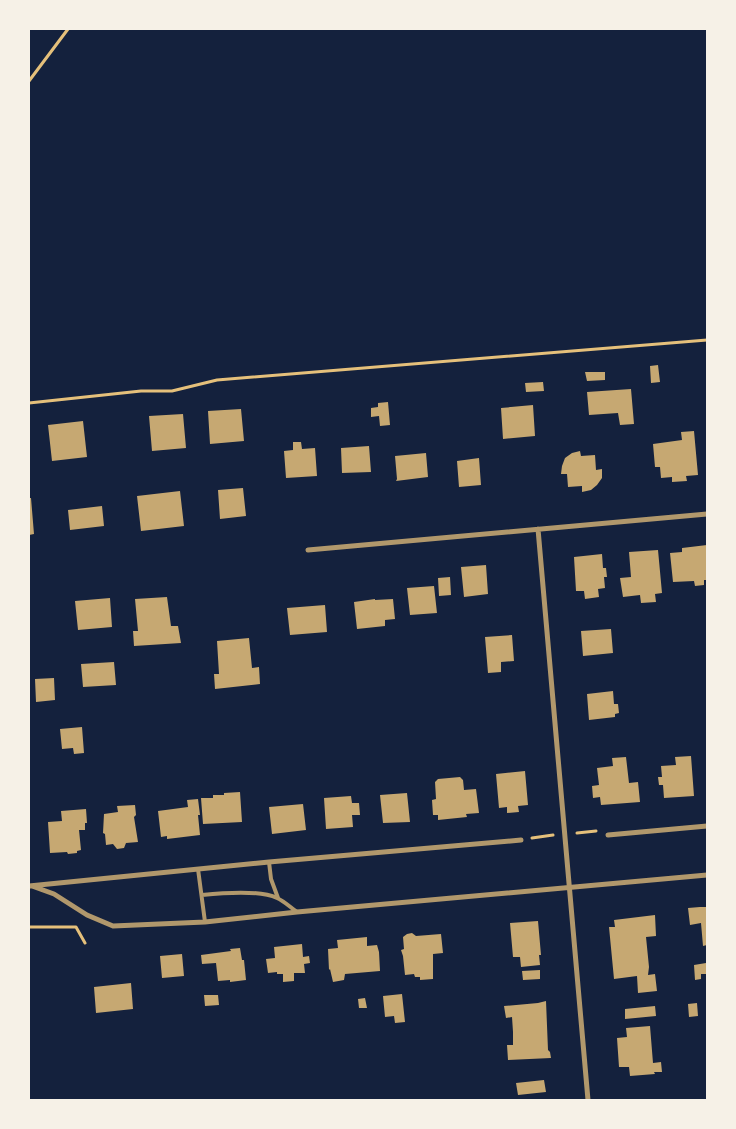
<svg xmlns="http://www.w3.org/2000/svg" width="736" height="1129" font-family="'Alegreya Sans',sans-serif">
<rect width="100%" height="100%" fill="#14213d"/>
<!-- building -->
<path fill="#c6a872" d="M658,365l2,17 -9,1 -1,-17z
M585,372h20v8l-18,1z
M543,382l1,9 -18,1 -1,-9z
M631,389l3,35 -14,1 -2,-12 -29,2 -2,-23z
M388,402l2,23 -10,1 -1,-10 -8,1v-9l7,-1v-4z
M533,405l2,31 -32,3 -2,-31z
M241,409l3,32 -34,3 -2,-33z
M183,414l3,34 -34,3 -3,-35z
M83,421l4,36 -35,4 -4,-36z
M694,431l4,44 -12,1 1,5 -15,1v-5l-11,1 -1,-11h-5l-2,-23 29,-4 -1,-8z
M293,442h8l1,7 13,-1 2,28 -31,2 -2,-27 9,-1z
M369,446l2,26 -29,1 -1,-25z
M580,451l1,5 14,-1 1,15 6,-1v9l-5,7 -6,5 -9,2v-6l-14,1 -1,-13h-6l1,-8 3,-8 7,-5z
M426,453l2,24 -32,4 1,-2 -2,-23z
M479,458l2,27 -22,2 -2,-26z
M243,488l3,28 -26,3 -2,-29z
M180,491l4,35 -43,5 -4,-35z
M29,498h2l3,36 -5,1z
M102,506l2,20 -34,4 -2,-20z
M707,545v35h-3v5l-9,1 -1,-5 -21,1 -3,-29 12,-1v-4z
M658,550l4,43 -7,1 1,8 -15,1 -1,-8 -17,2 -3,-19 11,-1 -2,-25z
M602,554l1,14h3l1,9h-3l1,11 -7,1 1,8 -14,2 -1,-8h-8l-2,-34z
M486,565l2,29 -24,3 -3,-30z
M450,577l1,18 -12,1 -1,-18z
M434,586l3,27 -27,2 -3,-27z
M167,597l4,29h7l3,17 -47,3 -1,-15h5l-3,-32z
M110,598l2,29 -34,3 -3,-29z
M375,599v1l18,-1 2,20 -10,1v6l-28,3 -3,-27z
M325,605l2,27 -37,3 -3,-27z
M611,629l2,24 -30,3 -2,-25z
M512,635l2,26 -13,1v10l-13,1 -3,-36z
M249,638l3,30 7,-1 1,17 -45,5 -1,-15h5l-2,-33z
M114,662l2,23 -33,2 -2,-23z
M54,678l1,22 -19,2 -1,-23z
M613,691l1,13h4l1,9 -4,1v3l-26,3 -2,-26z
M82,727l2,26 -10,1 -1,-6 -11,1 -2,-20z
M691,756l3,40 -30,2 -1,-13h-4l-1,-8h4l-1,-11 15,-1 -1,-8z
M626,757l3,26 9,-1 2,20 -39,3 -1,-8 -7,1 -1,-12 7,-1 -2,-17 16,-2 -1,-8z
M525,771l3,34 -10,1 1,6 -12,1v-6l-8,1 -3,-34z
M460,777l3,3 1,10 12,-1 3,24 -13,1 1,3 -29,3v-5h-5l-1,-15 4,-1 -1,-17 3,-3z
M240,792l2,30 -39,2 -2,-26h12v-3h11v-2z
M407,793l3,29 -27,1 -3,-28z
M351,796l1,7h7l1,12h-8l1,12 -27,2 -2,-31z
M198,799l2,16h-2l2,20 -33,4v-3l-6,1 -3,-26 30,-4 -1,-7z
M303,804l3,26 -34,4 -3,-27z
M135,805l1,10 -2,2 4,25 -12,1 -2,5 -7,1 -4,-5 -7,1 -1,-11 -2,-1 1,-19 14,-2 -1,-6z
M86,809l1,14h-2v7h-6l2,20 -4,1v2l-9,1 -1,-2 -17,1 -2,-31 14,-1 -1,-10z
M700,907h7v38l-4,1 -2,-23 -11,2 -2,-17z
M655,915l1,21 -10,1 3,30 -1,8 7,-1 2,17 -19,2 -1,-17 -23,3 -5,-52h6l-1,-7z
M538,921l3,34h-2l1,10 -19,2 -1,-10h-7l-3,-34z
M412,933l4,3 25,-2 2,19 -10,1v25l-13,1v-3h-5l-1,-3 -9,1 -2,-19 -2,-6 3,-1 -1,-12 4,-3z
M367,937v9l10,-1 2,7 1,19 -35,3 -1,6 -11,2 -3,-13 -1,1 -1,-21 10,-1 -1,-8z
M302,944l1,13 6,-1 1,7 -6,1 1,9h-11v8l-11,1v-8h-6v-2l-9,1 -2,-14 9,-1 -1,-11z
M240,948l2,12h2l2,20 -16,2v-2l-12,1 -2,-18 -14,1 -1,-9 30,-4 -1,-2z
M182,954l2,22 -22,2 -2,-22z
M706,963l1,11h-6v5l-6,1 -1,-15z
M540,970v9l-17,1 -1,-9z
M131,983l2,26 -37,4 -2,-26z
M402,994l3,28 -10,1 -1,-7 -9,1 -2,-21z
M204,995h14l1,10 -14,1z
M365,998l2,10h-8l-1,-9z
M546,1001l2,49 2,2 1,6 -43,2 -1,-15h6v-13l-1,-15 -6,1 -2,-12 34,-3z
M697,1003l1,13 -9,1 -1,-13z
M655,1006l1,10 -31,3v-10z
M650,1026l3,37 8,-1 1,10h-8l1,2 -25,2 -1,-9h-10l-2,-29 10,-1 -1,-9z
M544,1080l2,12 -28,3 -2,-12z"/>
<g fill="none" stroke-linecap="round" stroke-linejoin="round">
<!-- path -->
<path stroke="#e5c07b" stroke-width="3" d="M29,81l39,-52
M29,403l112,-12h31l45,-11 490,-40
M577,833l19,-2
M532,838l21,-3
M29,927h47l9,16"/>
<!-- service -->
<path stroke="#b1986c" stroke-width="4" d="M269,862l2,17 7,19
M198,869l7,53
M202,895c19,-2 58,-5 75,3 7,3 13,9 20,14"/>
<!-- minor -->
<path stroke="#b1986c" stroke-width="5" d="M538,529l50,571
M308,550l399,-36
M608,835l99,-9
M29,886l240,-24 252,-22
M32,886l22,8 33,21 26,11 92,-4 92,-10 410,-37"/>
</g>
<!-- border -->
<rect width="736" height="1129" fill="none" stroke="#f6f1e7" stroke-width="60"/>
</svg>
